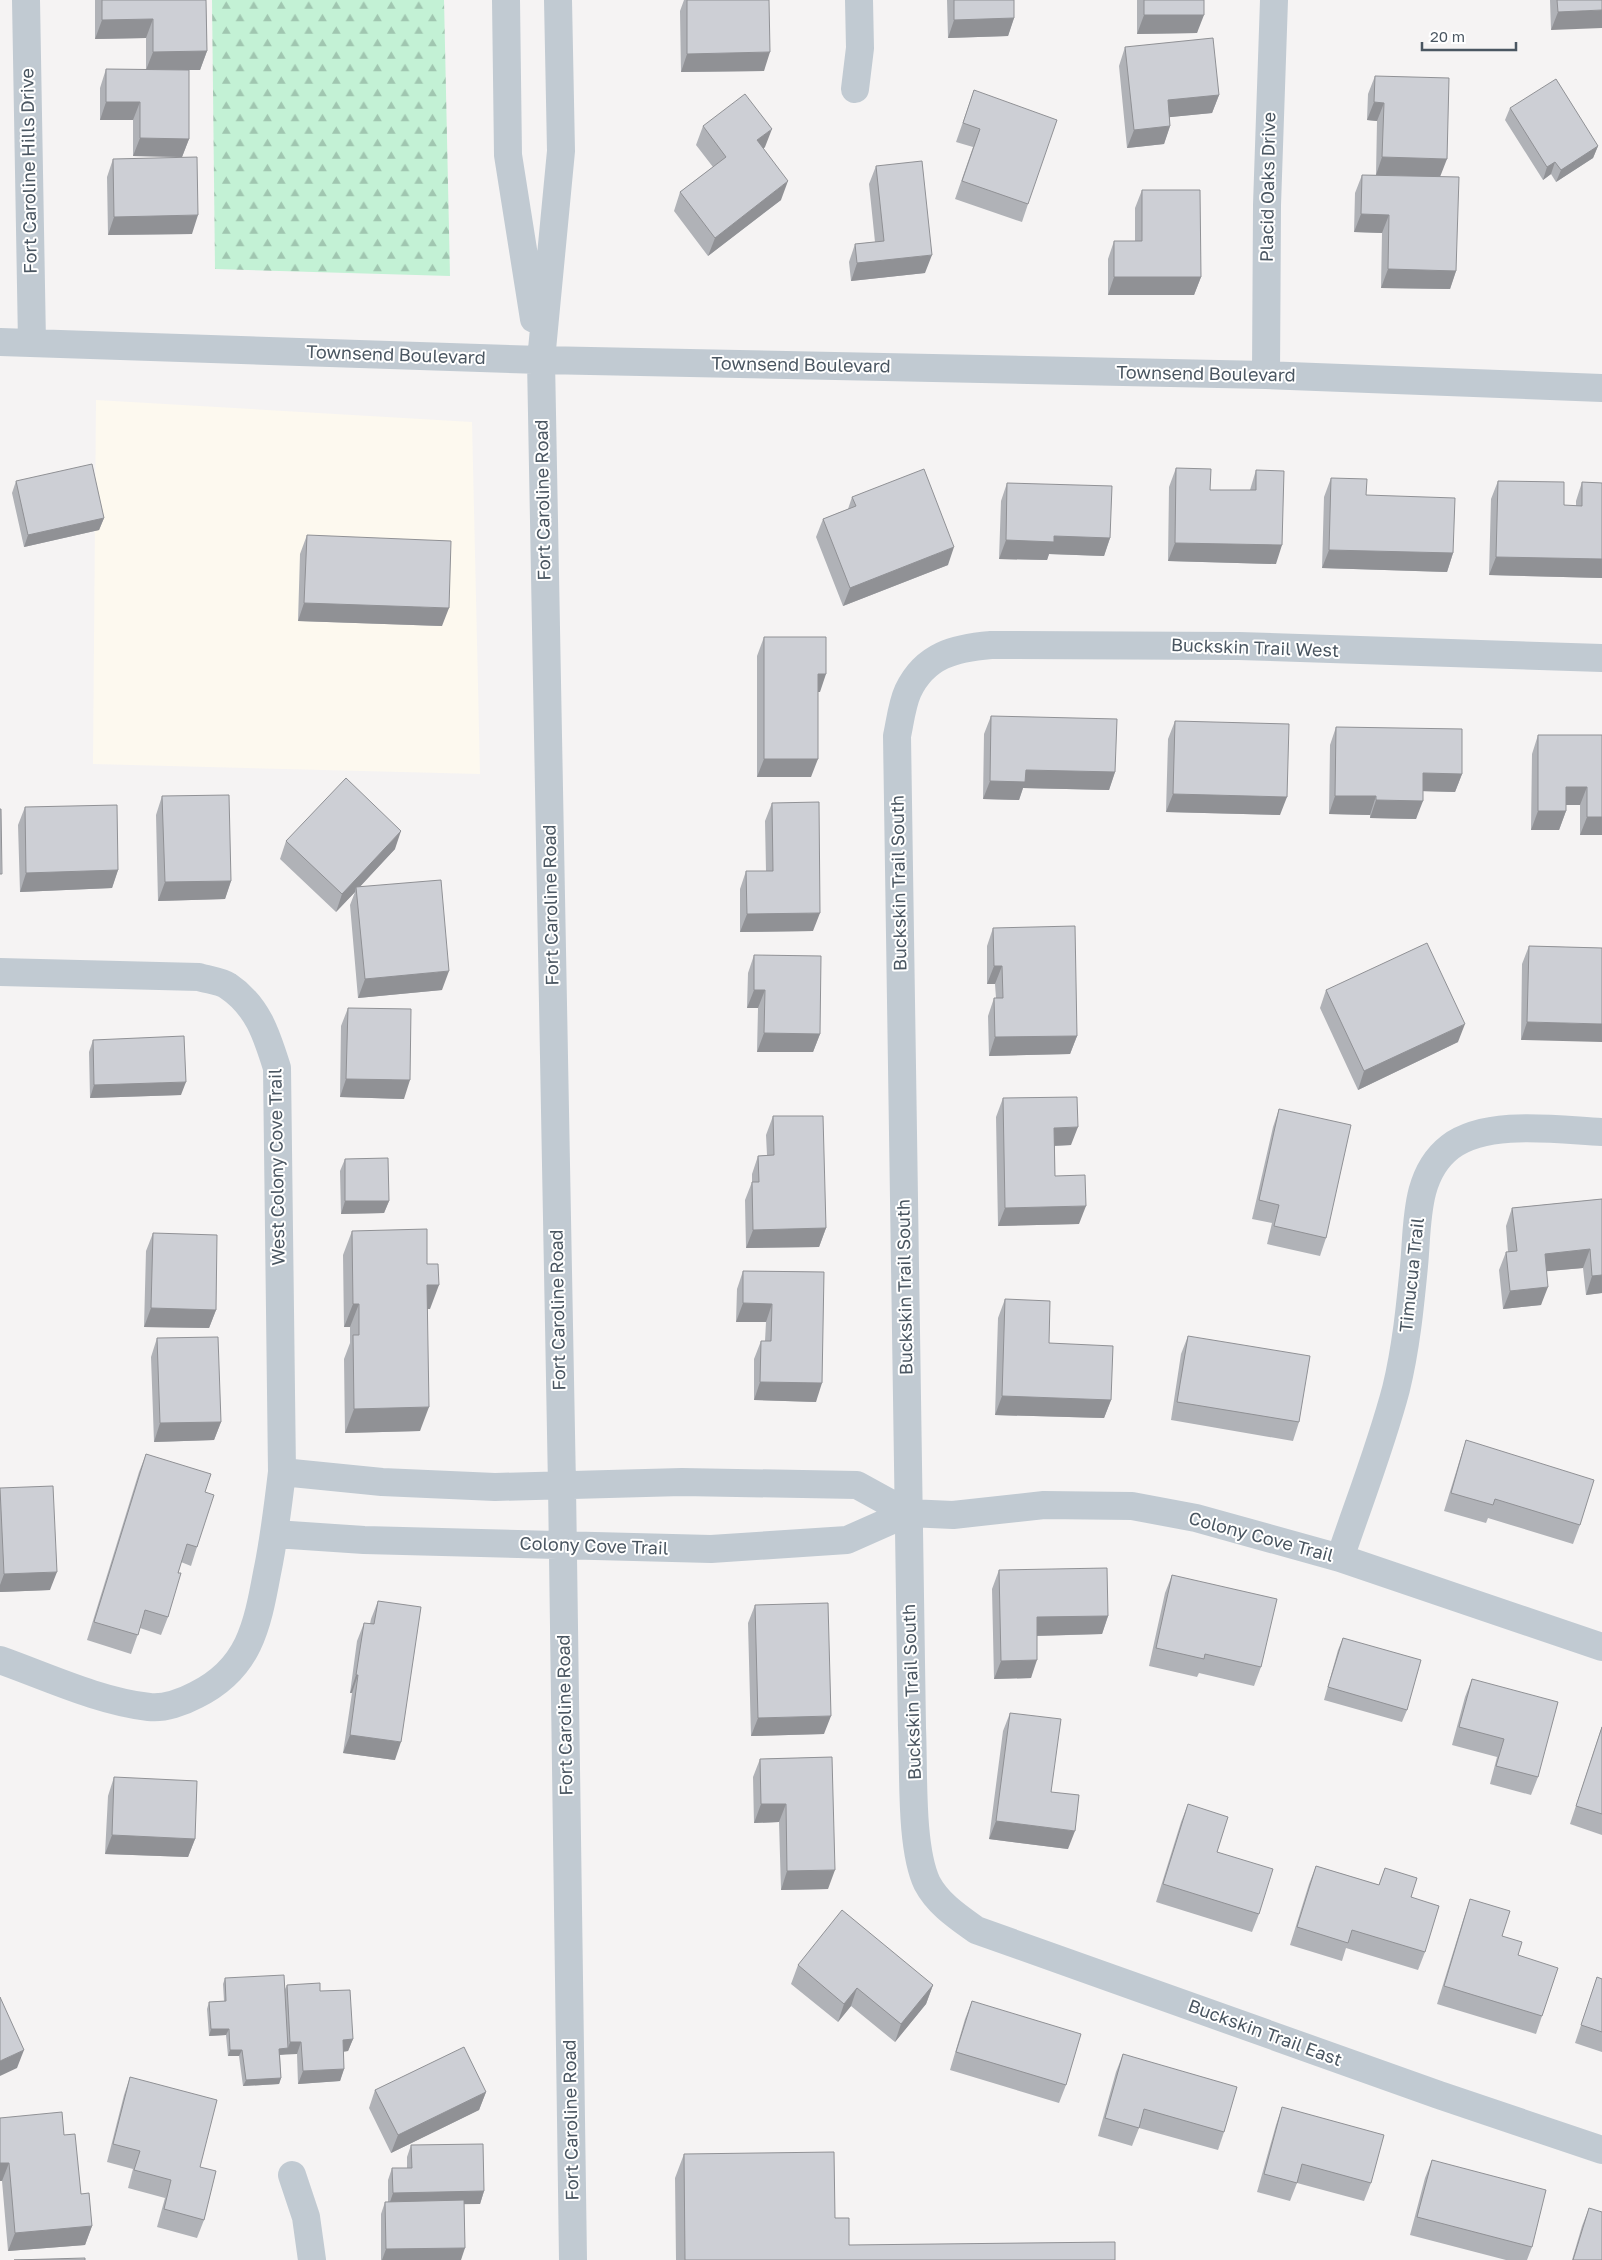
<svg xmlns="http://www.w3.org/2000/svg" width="1602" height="2260" font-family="'Golos Text',sans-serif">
<defs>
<pattern id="forest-firs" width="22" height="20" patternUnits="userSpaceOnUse" patternTransform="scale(1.25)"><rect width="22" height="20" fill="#c3f1d5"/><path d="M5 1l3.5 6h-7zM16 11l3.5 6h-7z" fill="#a0c6b0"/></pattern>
</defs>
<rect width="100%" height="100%" fill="#f5f3f3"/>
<!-- commercial -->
<path fill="#fdf9ef" d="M96,400l376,22 8,352 -387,-10z"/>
<!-- forest -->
<path fill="url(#forest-firs)" d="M212,0h232l6,276 -235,-7z"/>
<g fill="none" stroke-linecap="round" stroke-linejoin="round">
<!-- minor -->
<path stroke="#c1cad2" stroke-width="28" d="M26,0l6,343
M506,0l2,155 26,164
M558,0l3,151 -20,209 21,1126 11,774
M855,89l5,-41 -1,-48
M0,342l541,18 725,15 336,13
M1266,375l1,-170 7,-205
M1602,658l-363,-12 -248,-1c-36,3 -66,10 -83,46 -6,13 -8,31 -11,45l15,992c2,42 -2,119 15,155 11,21 31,34 49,47l463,165 163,55
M0,972l199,5c9,3 22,4 29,9 30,20 39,50 49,82l5,404c-4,34 -8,68 -15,101 -10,54 -18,96 -71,122 -13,7 -32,14 -47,12 -51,-6 -101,-30 -149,-47
M282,1472l100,10 113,5 187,-5 175,3 51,28
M275,1534l89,6 347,9 136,-9 61,-27 45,2 91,-10 88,1 64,12 144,40 262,89
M1340,1558c19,-56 41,-112 56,-169 10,-41 14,-82 18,-123 4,-41 0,-91 36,-119 37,-28 108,-17 152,-15
M292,2175l14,42 6,43"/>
</g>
<!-- wall -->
<path fill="#b0b2b7" d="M95,0h111l1,51 -7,19h-18l7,69 -7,18 -49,-1v-36h-33v-32l6,-19 40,1v-32l-51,1z
M684,0h85l-5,71 -83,1 -1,-61z
M947,0h67v18l-6,18 -60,2z
M1137,0h67l-7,33 -60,1z
M1550,0h52l-51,30z
M1125,47l94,48 -7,18 -42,4v9l-6,18 -37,4 -8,-82z
M1375,76l65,101 16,94 -6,18 -69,-1 1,-55 -28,-1 1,-39 7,-18h14l1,-54 -10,-1 1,-26z
M974,90l54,114 -6,18 -67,-23 18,-52 -17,-5z
M1510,108l88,38 -5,12 -37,24 -5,-8 -8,6 -38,-60z
M703,126l62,21 -2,2 18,51 -73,56 -34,-45 6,-19 33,-25 -17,-22z
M113,159l79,75 -84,1 -1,-58z
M876,166l49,107 -74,8 -2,-19 6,-18 20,-2 -6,-58z
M1142,190l59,87 -7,18h-86v-36l6,-18h21v-33z
M1176,468l34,22h40l6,-20 20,94 -108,-3 1,-74z
M1331,478l122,75 -6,19 -125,-4 2,-71z
M16,481l88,37 -5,12 -75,17 -12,-54z
M1498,481l66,24 12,1v-5l6,-19 20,1v95l-113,-3 2,-76z
M1007,483l103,55 -6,18 -55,-2 -2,6 -48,-1 2,-58z
M852,497l96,68 -105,41 -27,-69 7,-18 25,-10z
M307,535l135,91 -144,-5 2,-67z
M764,637l56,55h-2l-7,85h-54v-121z
M991,716l124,56 -6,18 -86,-2 -4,12 -36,-1 1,-65z
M1175,721l105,94 -114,-3 2,-73z
M1336,727l126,47 -7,18 -32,-1 -7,28 -46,-1v-3l-41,-1 1,-69z
M1538,735h64v100h-22v-30h-14v6l-7,19h-28l1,-76z
M162,796l69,85 -6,18 -67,2 -2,-86z
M772,803l41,128 -73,1v-43l6,-18h20l-1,-50z
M25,807l93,63 -6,18 -92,4 -2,-67z
M286,841l109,8 -36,38 83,103 -84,8 -8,-93 5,-13 -19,20 -56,-53z
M993,928l84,108 -7,18 -81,2 -1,-40 6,-18h2l-1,-14h-8v-38z
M1529,946l73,2 -81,92 1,-76z
M754,955l66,79 -7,18h-56l1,-44h-11l1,-35z
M1326,990l132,52 -100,48 -38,-82z
M348,1008l56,91 -64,-2 1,-71z
M93,1040l88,55 -91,3 -1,-46z
M1003,1098l68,47 -16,1v30l24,48 -81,2 -2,-109z
M1279,1109l47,129 -6,18 -53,-12 5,-21 -20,-4 21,-92z
M773,1116l53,112 -7,19 -73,1 -1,-48 7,-18v-8l6,-18 9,-1 -1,-20z
M345,1159l44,42 -5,12 -43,1 -1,-43z
M1602,1199v94l-16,2 -3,-27 -37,3 -5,34 -38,4 -4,-39 7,-18h2l-2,-26 6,-18z
M352,1231l75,33 3,45h-3l-7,122 -75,2 -1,-74 6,-16v-16h-6l-1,-72z
M153,1233l63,77 -7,18 -65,-1 2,-76z
M743,1271l81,1 -8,130 -62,-2v-41l7,-18h4l1,-19h-30l1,-33z
M1005,1299l44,44 62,57 -7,18 -109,-3 3,-97z
M1188,1336l111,86 -6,19 -122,-21 10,-66z
M157,1338l64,84 -7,18 -60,2 -3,-85z
M1466,1440l114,85 -7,19 -85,-26 -2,5 -42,-12 16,-52z
M146,1454l59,38 -8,55 -6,19 -10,-4 -13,55 -7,18 -21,-7 -9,26 -44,-14 52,-168z
M0,1489l50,101 -50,2z
M999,1570l109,46 -6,18 -65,2 -6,42 -37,1 -2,-90z
M1172,1575l89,92 -7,19 -55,-13 -2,4 -48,-11 16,-73z
M378,1601l17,159 -52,-7 9,-60h-2l7,-52 7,-18 6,1 1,-5z
M755,1605l69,129 -73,2 -3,-113z
M1343,1638l64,72 -5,12 -78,-22 14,-50z
M1472,1679l66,98 -7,18 -41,-11 7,-27 -45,-12 13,-48z
M1010,1713l41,79 17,57 -79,-10 14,-108z
M1602,1726v109l-32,-11z
M832,1757l-4,132 -47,1 -2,-68 -25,1 -1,-46 7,-18z
M114,1777l81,62 -7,18 -83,-3 3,-58z
M1188,1804l29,48 42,62 -7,18 -96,-30 25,-80z
M1316,1866l63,19 6,-17 26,29 14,55 -7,18 -72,-22 -4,13 -52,-16 19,-61z
M1470,1899l48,56 24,61 -6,18 -99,-30 27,-87z
M798,1965l135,20 -7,19 -31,38 -44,-36 -13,16 -47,-38z
M1597,1977l5,2v73l-27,-9z
M225,1978l59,13 3,-6 33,6 33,48 -5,12 -5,1 1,17 -4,12 -42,3 -1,-30h-12l-5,1 1,23 -2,6 -36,2 -4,-30h-11l-2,-21 -17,1 -2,-27 2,-7 15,-1 -1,-17z
M972,2001l94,84 -7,18 -109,-33 15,-51z
M1123,2054l101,78 -6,18 -79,-22 -7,18 -34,-10 18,-64z
M130,2077l70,90 4,53 -7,18 -40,-11 8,-29 -37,-10 5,-19 -26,-7 17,-67z
M375,2090l111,2 -7,18 -88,43 -22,-45z
M1282,2107l89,76 -7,18 -67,-18 -7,18 -33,-9 19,-67z
M0,2118l64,17 17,59 11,32 -7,19 -77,6 -6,-70z
M411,2145l73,46 -4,13h-16l-3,56h-80v-46l4,-12h3v-22l4,-12h15v-11z
M684,2154l151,64 14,27 266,15h-439l-1,-82z
M1432,2160l100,87 -5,13h-21l-96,-25 15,-57z
M1589,2208l13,52h-30l10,-34z"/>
<!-- shaded-wall -->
<path fill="#909195" d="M1602,10v18l-51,2 7,-18z
M1144,15h60l-7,18 -60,1z
M1014,18l-6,18 -60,2 6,-18z
M153,19l-7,19 -51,1 7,-19z
M207,51l-7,19h-54l7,-18z
M770,52l-6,19 -83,1 6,-18z
M1219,95l-7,18 -51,5 7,-18z
M106,102h34l-7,18h-33z
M1374,102l10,1 -7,18 -10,-1z
M1170,126l-6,18 -37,4 7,-18z
M772,129l-7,18 -15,12 7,-19z
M140,138l49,1 -7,18 -49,-1z
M1598,146l-5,12 -37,24 5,-12z
M1382,157l65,2 -7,18 -64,-2z
M1555,162l-4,12 -8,6 4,-13z
M788,181l-7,19 -73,56 7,-18z
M1361,214l28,1 -7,18 -28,-1z
M198,215l-6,19 -84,1 6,-18z
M932,255l-7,18 -74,8 6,-18z
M1388,269l68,2 -6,18 -69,-1z
M1114,277h87l-7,18h-86z
M104,518l-5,12 -75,17 4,-12z
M1054,536l56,2 -6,18 -55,-2 -2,6 -48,-1 7,-19z
M1175,543l107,2 -6,19 -108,-3z
M954,547l-6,18 -105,41 7,-18z
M1329,550l124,3 -6,19 -125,-4z
M1496,557l106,2v19l-113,-3z
M304,603l145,5 -7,18 -144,-5z
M818,674h8l-6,18h-9z
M764,759h54l-7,18h-54z
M1026,770l89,2 -6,18 -86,-2 -4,12 -36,-1 7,-18z
M1423,773l39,1 -7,18 -38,-1z
M1566,787h21l-7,18h-21z
M1173,794l114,3 -7,18 -114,-3z
M1335,796h41l-6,19 -41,-1z
M1376,800l47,1 -7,18 -46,-1z
M1538,811h28l-7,19h-28z
M1587,817h15v18h-22z
M401,831l-6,18 -38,41 -1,-3 -1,5 -19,20 6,-18z
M118,870l-6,18 -92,4 6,-19z
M231,881l-6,18 -67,2 7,-19z
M820,913l-7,18 -73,1 7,-18z
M994,966h8l-7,18h-8z
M449,971l-7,19 -84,8 7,-19z
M754,990h11l-7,18h-11z
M1527,1022l75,2v18l-81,-2z
M1465,1024l-7,18 -100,48 6,-19z
M764,1033l56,1 -7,18h-56z
M1077,1036l-7,18 -81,2 6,-19z
M346,1079l64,1 -6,19 -64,-2z
M186,1082l-5,13 -91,3 4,-13z
M1078,1127l-7,18 -23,1 6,-18z
M345,1201h44l-5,12 -43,1z
M1086,1206l-7,18 -81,2 7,-18z
M826,1228l-7,19 -73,1 7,-18z
M1590,1249l-7,19 -45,4 7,-18z
M1602,1275v18l-16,2 6,-19z
M427,1285h12l-9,24h-12z
M1548,1287l-7,18 -38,4 7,-18z
M743,1303l29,1 -6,18h-30z
M353,1304h6l-9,23h-6z
M151,1308l65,2 -7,18 -65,-1z
M760,1382l62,1 -6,19 -62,-2z
M1002,1396l109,4 -7,18 -109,-3z
M429,1407l-9,24 -75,2 9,-24z
M221,1422l-7,18 -60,2 6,-19z
M57,1572l-7,18 -50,2v-7l4,-11z
M1108,1616l-6,18 -72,2 7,-19z
M1037,1660l-6,18 -37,1 7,-18z
M356,1675h2l-6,18h-2z
M831,1716l-7,18 -73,2 7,-18z
M350,1735l51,7 -6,18 -52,-7z
M761,1804h25l-7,18 -25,1z
M996,1821l79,10 -7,18 -79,-10z
M112,1835l83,4 -7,18 -83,-3z
M835,1870l-7,19 -47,1 6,-19z
M933,1985l-7,19 -31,38 6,-18z
M857,1988l-6,18 -13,16 6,-18z
M211,2029h18l-3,6 -17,1z
M353,2039l-5,12 -10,1 5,-12z
M290,2042h11l-4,12 -20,1 2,-6 9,-1z
M24,2050l-7,18 -17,8v-15z
M230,2050h12l-3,6h-11z
M344,2069l-4,12 -42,3 5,-13z
M281,2078l-2,6 -36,2 3,-6z
M486,2092l-7,18 -88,43 7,-18z
M0,2163h9l-7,18h-2z
M484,2191l-4,13 -91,1 4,-12z
M92,2226l-7,19 -77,6 7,-18z
M465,2248l-4,12h-79l4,-11z"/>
<!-- building -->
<path fill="#cdcfd5" stroke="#909195" d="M102,0h104l1,51 -54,1v-33l-51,1z
M687,0h82l1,52 -83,2z
M954,0h60v18l-60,2z
M1144,0h60v15h-60z
M1557,0h45v10l-44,2z
M1213,38l6,57 -51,5 2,26 -36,4 -9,-83z
M106,69l83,1v69l-49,-1v-36h-34z
M1375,76l74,2 -2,81 -65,-2 2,-54 -10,-1z
M1556,79l42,67 -37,24 -6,-8 -8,5 -37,-59z
M974,90l83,30 -29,84 -66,-23 18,-52 -17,-6z
M745,94l27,35 -15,11 31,41 -73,57 -35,-46 46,-35 -23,-31z
M197,157l1,58 -84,2 -1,-58z
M922,161l10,94 -75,8 -2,-19 29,-3 -8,-75z
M1362,175l97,2 -3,94 -68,-2 1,-54 -28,-1z
M1142,190h58l1,87h-87v-36h28z
M92,464l12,54 -76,17 -12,-54z
M1176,468l35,1 -1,21h46v-20l28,1 -2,74 -107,-2z
M924,469l30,78 -104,41 -27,-69 33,-13 -4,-9z
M1331,478l36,1 -1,16 89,3 -2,55 -124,-3z
M1498,481l66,1v23l18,1v-24l20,1v76l-106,-2z
M1007,483l105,3 -2,52 -56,-2v6l-48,-2z
M307,535l144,6 -2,67 -145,-5z
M764,637h62v37h-8v85h-54z
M991,716l126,3 -2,53 -89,-2 -1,12 -35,-1z
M1175,721l114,3 -2,73 -114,-3z
M1336,727l126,2v45l-39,-1v28l-47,-1v-4h-41z
M1538,735h64v82h-15v-30h-21v24h-28z
M346,778l55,53 -59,63 -56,-53z
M229,795l2,86 -66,1 -3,-86z
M819,802l1,111 -73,1 -1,-43h27l-1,-68z
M117,805l1,65 -92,3 -1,-66z
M0,809h1l1,65h-2z
M441,880l8,91 -84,8 -9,-92z
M1075,926l2,110 -82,1 -1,-39h9l-1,-32h-8l-1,-38z
M1427,943l38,81 -101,47 -38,-81z
M1529,946l73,2v76l-75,-2z
M754,955l67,1 -1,78 -56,-1 1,-43h-11z
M348,1008l63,1 -1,71 -64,-1z
M184,1036l2,46 -92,3 -1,-45z
M1077,1097l1,30 -24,1 1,48 30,-1 1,31 -81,2 -2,-110z
M1279,1109l72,16 -25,113 -52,-12 5,-21 -20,-5z
M773,1116h50l3,112 -73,2 -1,-48h7l-1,-26 16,-1z
M388,1158l1,43h-44v-42z
M1602,1199v76l-10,1 -2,-27 -45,5 3,33 -38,4 -4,-39 11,-1 -5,-43z
M427,1229v35h11l1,21h-12l2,122 -75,2 -1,-74h6v-31h-6l-1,-73z
M153,1233l64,2 -1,75 -65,-2z
M743,1271l81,1 -2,111 -62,-1 1,-41h10l1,-37 -29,-1z
M1005,1299l45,2 -1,42 64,3 -2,54 -109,-4z
M1188,1336l122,20 -11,66 -122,-20z
M218,1337l3,85 -61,1 -3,-85z
M1466,1440l128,40 -14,45 -85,-26 -2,6 -42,-12z
M146,1454l65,20 -6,18 9,3 -17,52 -10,-3 -9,29h3l-13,44 -23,-7 -7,25 -44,-13z
M53,1486l4,86 -53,2 -4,-86z
M1107,1568l1,48 -71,1v43l-36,1 -2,-91z
M1172,1575l105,24 -16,68 -56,-13 -1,5 -48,-11z
M378,1601l43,6 -20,135 -51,-7 8,-60h-2l8,-52 10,1z
M828,1603l3,113 -73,2 -3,-113z
M1343,1638l78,22 -14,50 -79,-23z
M1472,1679l86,23 -20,75 -42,-11 8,-27 -45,-12z
M1010,1713l51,6 -10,73 28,3 -4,36 -79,-10z
M1602,1727v87l-26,-8z
M832,1757l3,113 -48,1 -1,-67h-25l-1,-45z
M114,1777l83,4 -2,58 -83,-4z
M1188,1804l40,13 -11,35 56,17 -14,45 -96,-30z
M1316,1866l63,19 6,-17 32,10 -6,19 28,9 -14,46 -73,-22 -4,13 -51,-16z
M1470,1899l40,12 -8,25 20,6 -4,13 40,13 -16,48 -98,-30z
M842,1910l91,75 -32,39 -44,-36 -13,16 -46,-39z
M284,1975l4,73 -9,1 2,29 -35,2 -4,-30h-12l-1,-21h-18l-2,-27 17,-1 -1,-23z
M1597,1977l5,2v53l-21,-7z
M320,1983v8l30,-1 3,49 -10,1 1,29 -41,2 -2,-29h-11l-3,-57z
M0,1997l24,53 -24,11z
M972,2001l109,33 -15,51 -110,-33z
M464,2047l22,45 -88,43 -23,-45z
M1123,2054l114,33 -13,45 -80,-23 -5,19 -34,-10z
M130,2077l87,23 -17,67 16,4 -12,49 -40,-11 7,-29 -37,-10 6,-19 -27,-7z
M1282,2107l102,28 -13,48 -69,-19 -5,19 -33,-9z
M62,2112l2,23 11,-1 6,60 8,-1 3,33 -77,7 -6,-70h-9v-45z
M483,2144l1,47 -91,2 -1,-25h20l-1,-23z
M834,2152l1,66h14v27l266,-3v18h-430l-1,-106z
M1432,2160l114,30 -14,57 -115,-30z
M464,2200l1,48 -79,1 -1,-47z
M1589,2208l13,4v48h-29z
M85,2258v2h-71z"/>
<g text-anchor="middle" stroke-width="4" stroke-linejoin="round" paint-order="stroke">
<!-- street labels -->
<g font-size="18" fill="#4a5661" stroke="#fff">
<text transform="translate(29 171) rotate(-91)" y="6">Fort Caroline Hills Drive</text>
<text transform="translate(1268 187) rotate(-89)" y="6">Placid Oaks Drive</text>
<text transform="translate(396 355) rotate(2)" y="6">Townsend Boulevard</text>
<text transform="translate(801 365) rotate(1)" y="6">Townsend Boulevard</text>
<text transform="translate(1206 374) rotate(1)" y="6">Townsend Boulevard</text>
<text transform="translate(543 500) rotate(-91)" y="6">Fort Caroline Road</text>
<text transform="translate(1255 648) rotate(2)" y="6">Buckskin Trail West</text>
<text transform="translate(899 883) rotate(-91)" y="6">Buckskin Trail South</text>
<text transform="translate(551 905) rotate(-91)" y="6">Fort Caroline Road</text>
<text transform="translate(277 1167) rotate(-91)" y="6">West Colony Cove Trail</text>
<text transform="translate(1412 1275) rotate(-84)" y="6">Timucua Trail</text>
<text transform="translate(905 1287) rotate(-91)" y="6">Buckskin Trail South</text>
<text transform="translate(558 1310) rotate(-91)" y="6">Fort Caroline Road</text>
<text transform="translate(1261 1537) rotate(15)" y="6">Colony Cove Trail</text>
<text transform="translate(594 1546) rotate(2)" y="6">Colony Cove Trail</text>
<text transform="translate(912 1692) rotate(-92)" y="6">Buckskin Trail South</text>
<text transform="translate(565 1715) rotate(-91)" y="6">Fort Caroline Road</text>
<text transform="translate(1265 2033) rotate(20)" y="6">Buckskin Trail East</text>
<text transform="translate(571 2120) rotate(-91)" y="6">Fort Caroline Road</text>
</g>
</g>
<!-- scale -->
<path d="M1422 42v8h94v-8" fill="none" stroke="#4a5661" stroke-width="2.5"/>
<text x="1430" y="42" font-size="15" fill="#4a5661" stroke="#ffffff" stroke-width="4" paint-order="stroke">20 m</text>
</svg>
